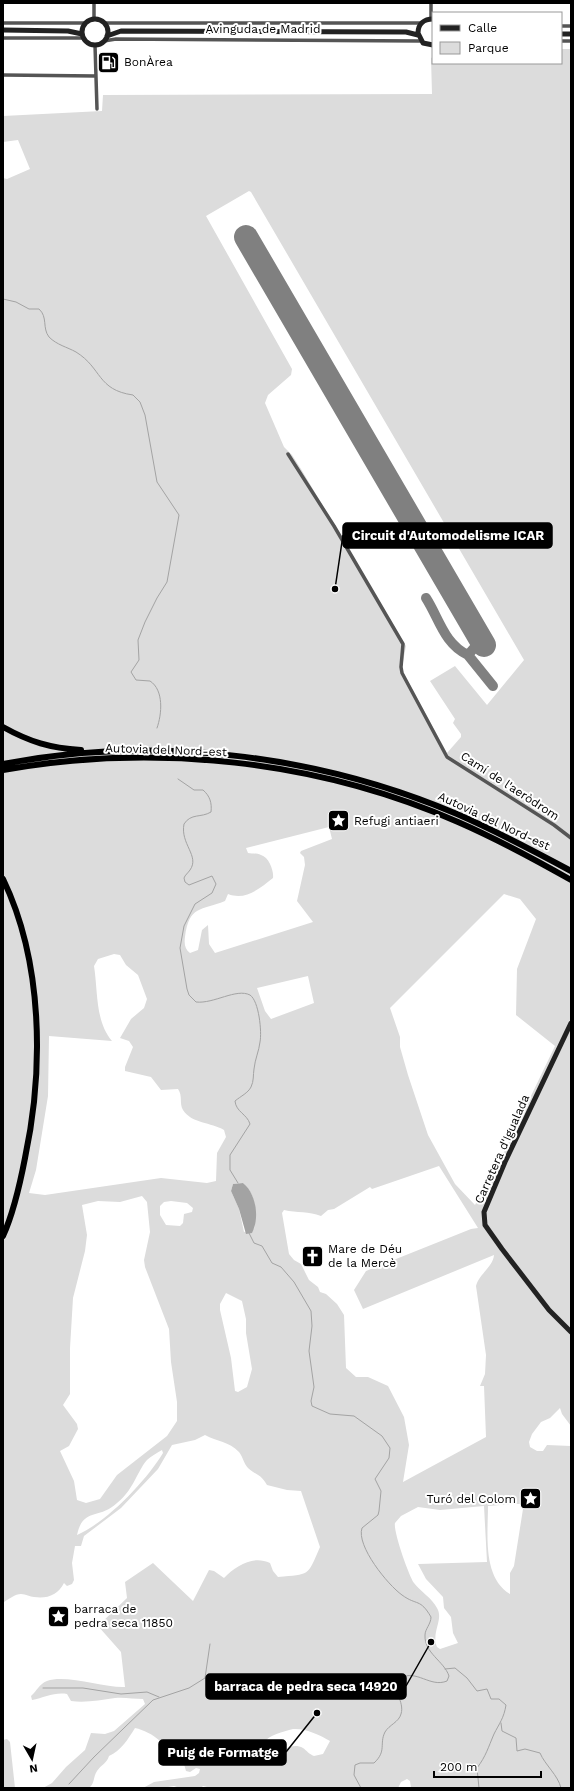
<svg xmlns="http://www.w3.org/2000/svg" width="574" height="1791" font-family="'Work Sans',sans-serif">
<rect width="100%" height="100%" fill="#fff"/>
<!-- green -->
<path fill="#dcdcdc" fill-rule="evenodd" d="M561,49h10v1377l-9,-12 -2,-6 -10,10 -9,4 -9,12 -3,8 1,5 7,4h6l4,-6 24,1v342h-160l-1,-7 -3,-2 -6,3 -3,6h-187l-8,-2 -2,2h-21l-6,-2 -12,2h-19l11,-6 41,-6 4,-3 1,-4 -4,-1 -6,4 -4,-1 -2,-7c-12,-3 -16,-16 -24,-23 -8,-7 -16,-11 -25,-13 -7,11 -14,23 -26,28 -2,7 -8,9 -12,15 -4,6 -2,12 -8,17h-46l9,-5 14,-16 19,-17 6,-17 14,1 9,-3 31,-27 -2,-5c-9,0 -19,-2 -28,-1 -15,2 -29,5 -44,3l-4,-7c-13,-2 -23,4 -35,6l-1,-4c6,-5 8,-12 16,-15 19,-7 57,7 78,6l-4,-35 -23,-26 29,-28 -2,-16 28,-19 40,38 16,-31 5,1 10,7c12,-12 29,-23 46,-15l3,8 5,6c32,-3 29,0 42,-30l-19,-56 -14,-1 -20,-5c-7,-12 -10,-9 -19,-17 -4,-4 -5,-11 -9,-16 -10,-11 -22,-10 -34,-17l-10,5 -23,5 -14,24 -37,39 -37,28 -3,10h-6l-3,17 2,17 -2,4 -5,2 -3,-3c-6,12 -17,16 -30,14 -4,0 -8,-3 -13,-3 -6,0 -12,5 -17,8l-1,5v-1429l4,1 23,-10 -12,-29 -15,2v-26l99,-5 1,-16 329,-1 -1,-36 2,-1v6h128zM249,191l2,1 273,468 -37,45 -32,-39 -25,15 25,38 -2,4 8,11v3l-14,16 -43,-79 -2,-7 4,-21 -105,-177 -9,-14 -8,-8 -19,-44 3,-8 23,-20 1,-6 -86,-153zM329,827l3,12 -31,12 -1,2 4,4 1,8 -8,36 16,21 -98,31 -6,-9 -1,-19 -6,5 -4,20 -8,3c-5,-4 -6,-9 -5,-16 4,-32 16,-26 40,-36l3,-7c18,7 32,-6 45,-16 1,-7 -4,-21 -12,-23 -4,-2 -9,-1 -13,-2l-2,-5zM504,894l16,5 16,20 -19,50 -1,46 39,31 -50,104 -30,55 -20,-21 -27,-49 -20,-60 -8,-28v-10l-10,-29zM114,954l6,1 6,10 12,10 9,24 -3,9 -13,11 -11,19 9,3 4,6 -8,20v4l26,6 10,13 17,-1c5,7 1,14 5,21 9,14 28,12 41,20l2,7 -9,16 -1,28 -9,2 -46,-5 -116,17 -16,-2 7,-23 12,-74 1,-60 63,5c-17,-20 -14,-50 -18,-75l4,-7zM308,976l6,27 -43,16 -6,-8 -8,-23zM439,1166l39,62 -7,1 -105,42 -12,19 9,19 131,-54c-1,12 -15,19 -18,31l10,69 -1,19 -5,12h4l2,51 -83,45 6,-37 -5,-28 -16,-31 -20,-9h-12l-10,-9 -2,-53 -7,-11 -11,-10 -6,-2 -2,-5 -9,-7 -8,-16 -7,-4 -5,-6 -7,-41 2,-3c13,3 25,1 37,6l7,-6 6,-1 36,-22 2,2zM243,1183c13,11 14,30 11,46l-10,3 -5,-23 -8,-18 2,-7zM142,1196l5,6 3,30 -6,28 1,7 24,62 2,33 6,40v19l-10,15 -50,39 -17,24 -14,4 -9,-3 -3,-19 -14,-30 9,-5 9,-17 -1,-5 -14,-19 7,-11v-46l3,-50 12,-47 2,-16 -5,-30 16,-4 22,1zM171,1201l16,2 6,5 -1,4 -8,2 -1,9 -3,3 -14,-1 -6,-10v-9l4,-4zM226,1293l16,8 4,18v14l6,36 -5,18 -9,5 -3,-1 -4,-33 -11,-48v-6zM162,1450l1,3c-17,28 -56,69 -86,82 6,-28 22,-15 40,-32 9,-7 15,-17 20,-27 3,-5 6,-12 10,-16 4,-4 10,-7 15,-10zM512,1504h11v5l-9,57 -4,7v21c-28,-17 -22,-61 -22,-88zM484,1506l3,56 -69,2 8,15 17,18 1,11 7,9 2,16 5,10 -18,6 -3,-2c-6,-15 7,-27 0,-39 -5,-10 -16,-16 -23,-25 -5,-7 -21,-52 -19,-60l6,-7 17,-9 22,3zM293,1729c12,-1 27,6 37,12l-7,13 -9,2c-5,-2 -7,-5 -11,-8 -11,-6 -19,3 -28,7 -6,0 -11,-4 -12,-11 6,-10 20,-12 30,-15z
M7,1739l3,3 5,46h-12v-48z"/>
<!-- water -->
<path fill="#a3a3a3" d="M243,1183c13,10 17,35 9,50l-6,1 -7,-25 -8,-18 2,-7z"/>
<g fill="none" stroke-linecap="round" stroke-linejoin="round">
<!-- stream -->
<path stroke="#a3a3a3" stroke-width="1" d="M3,299l13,3 13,7h10c9,8 3,19 10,28 8,8 18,10 27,15 26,16 21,38 57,43l7,7 5,13 12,67 22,33 -12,67 -10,16 -12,24 -7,18 1,20 -8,12 5,8 14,1c14,9 12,33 7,47
M178,779l16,11h9c7,6 9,13 8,22 -10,6 -20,1 -27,12 -4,20 16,32 6,46 -2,3 -5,5 -6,8l1,4 4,3 23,-9 4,8 -4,9 -17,11 -11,22 -4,22 7,41 2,6 7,7c18,2 40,-14 54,-7 9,6 12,37 10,47 -1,9 -5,17 -6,27 -1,6 0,12 -3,18 -3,6 -10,9 -16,14 1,11 12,13 15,23l-20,31v15l8,13
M249,1233l5,10 8,3 10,17 9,4 13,15 17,29 1,15 -3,25 5,36 -3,14 1,5 18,8 24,2 28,20 8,12 -1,10 -14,21 6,12 -2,20 -1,4 -16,13c-6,18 26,57 40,67 15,11 18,3 29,22 0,7 -6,12 -6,18 -1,18 19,26 24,41l-2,5c-17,7 -30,-12 -47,-3 -9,13 5,23 1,36 -2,8 -12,11 -16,18 -6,12 2,19 -11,31h-14l-5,2 -1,10 7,13
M445,1669l10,-1 12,10 10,13 10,-2 4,10h8l7,6c-2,13 -7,19 -12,29 -6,14 -8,22 -17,34l2,20
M43,1688h40l38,6 26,-2 12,5
M501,1723l1,8 14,7 1,13 8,-2 15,4c5,12 18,22 21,35
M69,1784l25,-27 59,-57 36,-12 16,-10 5,-34"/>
<!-- taxiway -->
<path stroke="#808080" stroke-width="10" d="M426,598c13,20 18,46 42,57
M481,640l-13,15 25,31"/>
<!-- runway -->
<path stroke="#808080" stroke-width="24" d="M246,237l238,408"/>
<defs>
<path id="highway" d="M3,727c27,15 47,21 78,23
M3,764c151,-29 313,-10 454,50 39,17 77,37 114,57
M3,770c152,-27 314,-10 455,52 39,17 76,37 113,58
M3,879c40,83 41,190 22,279 -5,26 -11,54 -22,78"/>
</defs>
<!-- highway casing -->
<use href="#highway" stroke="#dbdbdb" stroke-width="7"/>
<!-- street -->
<path stroke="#555" stroke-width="3.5" d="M94,19v-16
M431,19v-16
M3,23h82
M105,23h316
M561,26h10
M3,38h81
M104,41l12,-2 305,2
M561,41h10
M95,45l2,64
M3,75l93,1
M288,454l46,72 69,118 -2,23 1,6 45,84 107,68 17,13"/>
<!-- secondary -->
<path stroke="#222" stroke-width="5" d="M433,19c-9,0 -15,5 -15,14l5,10 10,2
M82 32a13 13 0 1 1 26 0a13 13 0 1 1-26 0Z
M3,30l65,1 14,3
M561,34h10
M107,36l14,-5 285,1 12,3
M571,1023l-66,139 -21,50 1,13 17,24 47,61 22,22"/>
<!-- highway -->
<use href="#highway" stroke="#000" stroke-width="6"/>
</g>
<!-- icons -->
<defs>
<symbol id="fuel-square" viewBox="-11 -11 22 22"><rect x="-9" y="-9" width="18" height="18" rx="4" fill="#000" stroke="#fff"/><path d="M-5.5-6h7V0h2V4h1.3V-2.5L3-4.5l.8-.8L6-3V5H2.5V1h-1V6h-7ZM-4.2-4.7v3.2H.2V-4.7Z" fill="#fff"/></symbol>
<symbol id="sight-square" viewBox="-11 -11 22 22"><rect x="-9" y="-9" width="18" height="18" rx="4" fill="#000" stroke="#fff"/><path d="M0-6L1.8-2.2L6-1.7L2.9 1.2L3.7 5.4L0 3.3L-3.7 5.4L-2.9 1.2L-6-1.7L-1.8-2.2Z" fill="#fff"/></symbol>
<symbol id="church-square" viewBox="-11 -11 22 22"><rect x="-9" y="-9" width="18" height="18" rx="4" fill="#000" stroke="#fff"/><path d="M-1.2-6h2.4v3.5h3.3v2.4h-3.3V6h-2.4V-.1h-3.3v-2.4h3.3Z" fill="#fff"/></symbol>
</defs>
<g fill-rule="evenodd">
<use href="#fuel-square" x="96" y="50" width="25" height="25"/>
<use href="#sight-square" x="326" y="808" width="25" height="25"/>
<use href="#church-square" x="300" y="1244" width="25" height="25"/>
<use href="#sight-square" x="518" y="1486" width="25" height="25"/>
<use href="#sight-square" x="46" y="1604" width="25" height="25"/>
</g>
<g text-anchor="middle" stroke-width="4" stroke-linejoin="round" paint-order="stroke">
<!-- street labels -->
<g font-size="12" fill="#000" stroke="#fff">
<text x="263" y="33">Avinguda de Madrid</text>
<text transform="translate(166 750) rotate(2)" y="4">Autovia del Nord-est</text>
<text transform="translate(510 786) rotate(33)" y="4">Camí de l'aeròdrom</text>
<text transform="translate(494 821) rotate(25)" y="4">Autovia del Nord-est</text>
<text transform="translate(502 1149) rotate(-66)" y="4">Carretera d'Igualada</text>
</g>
<!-- poi labels -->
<g font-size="12" fill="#000" stroke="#fff" text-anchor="start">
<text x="124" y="66">BonÀrea</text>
<text x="354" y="825">Refugi antiaeri</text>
<text x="328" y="1253">Mare de Déu<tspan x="328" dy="14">de la Mercè</tspan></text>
<text x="516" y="1503" text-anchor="end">Turó del Colom</text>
<text x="74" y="1613">barraca de<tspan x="74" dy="14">pedra seca 11850</tspan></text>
</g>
</g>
<!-- callouts -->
<path fill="none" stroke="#000" stroke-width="1.5" d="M335 589L343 535M431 1642L406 1686M317 1713L286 1752"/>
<g fill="#000" stroke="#fff" stroke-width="1.5">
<circle cx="335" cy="589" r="4"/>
<circle cx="431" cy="1642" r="4"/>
<circle cx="317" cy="1713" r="4"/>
</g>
<g fill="#000" stroke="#000" stroke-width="1.5">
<rect x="343" y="523" width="209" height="25" rx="4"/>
<rect x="206" y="1674" width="200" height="25" rx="4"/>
<rect x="159" y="1740" width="127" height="25" rx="4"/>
</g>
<g font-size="13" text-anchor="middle" font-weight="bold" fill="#fff">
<text x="448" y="540">Circuit d'Automodelisme ICAR</text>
<text x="306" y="1691">barraca de pedra seca 14920</text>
<text x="223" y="1757">Puig de Formatge</text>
</g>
<!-- border -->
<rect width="574" height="1791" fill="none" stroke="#000000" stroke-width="8"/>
<!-- legend -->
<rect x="432" y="12" width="130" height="52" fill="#ffffff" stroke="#999999"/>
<rect x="440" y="25" width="20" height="6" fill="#222222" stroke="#999999"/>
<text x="468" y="32" font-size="12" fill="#000000">Calle</text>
<rect x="440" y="42" width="20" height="12" fill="#dcdcdc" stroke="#999999"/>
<text x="468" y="52" font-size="12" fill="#000000">Parque</text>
<!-- north arrow -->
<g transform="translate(32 1759) rotate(171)" stroke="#ffffff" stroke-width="3" paint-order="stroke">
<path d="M0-3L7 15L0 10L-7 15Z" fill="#000000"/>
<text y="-6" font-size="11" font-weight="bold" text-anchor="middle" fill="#000000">N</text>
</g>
<!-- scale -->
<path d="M434 1771v6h107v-6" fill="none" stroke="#000000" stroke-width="2"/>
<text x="440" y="1771" font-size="12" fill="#000000" stroke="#ffffff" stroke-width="3" paint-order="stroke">200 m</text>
</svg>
